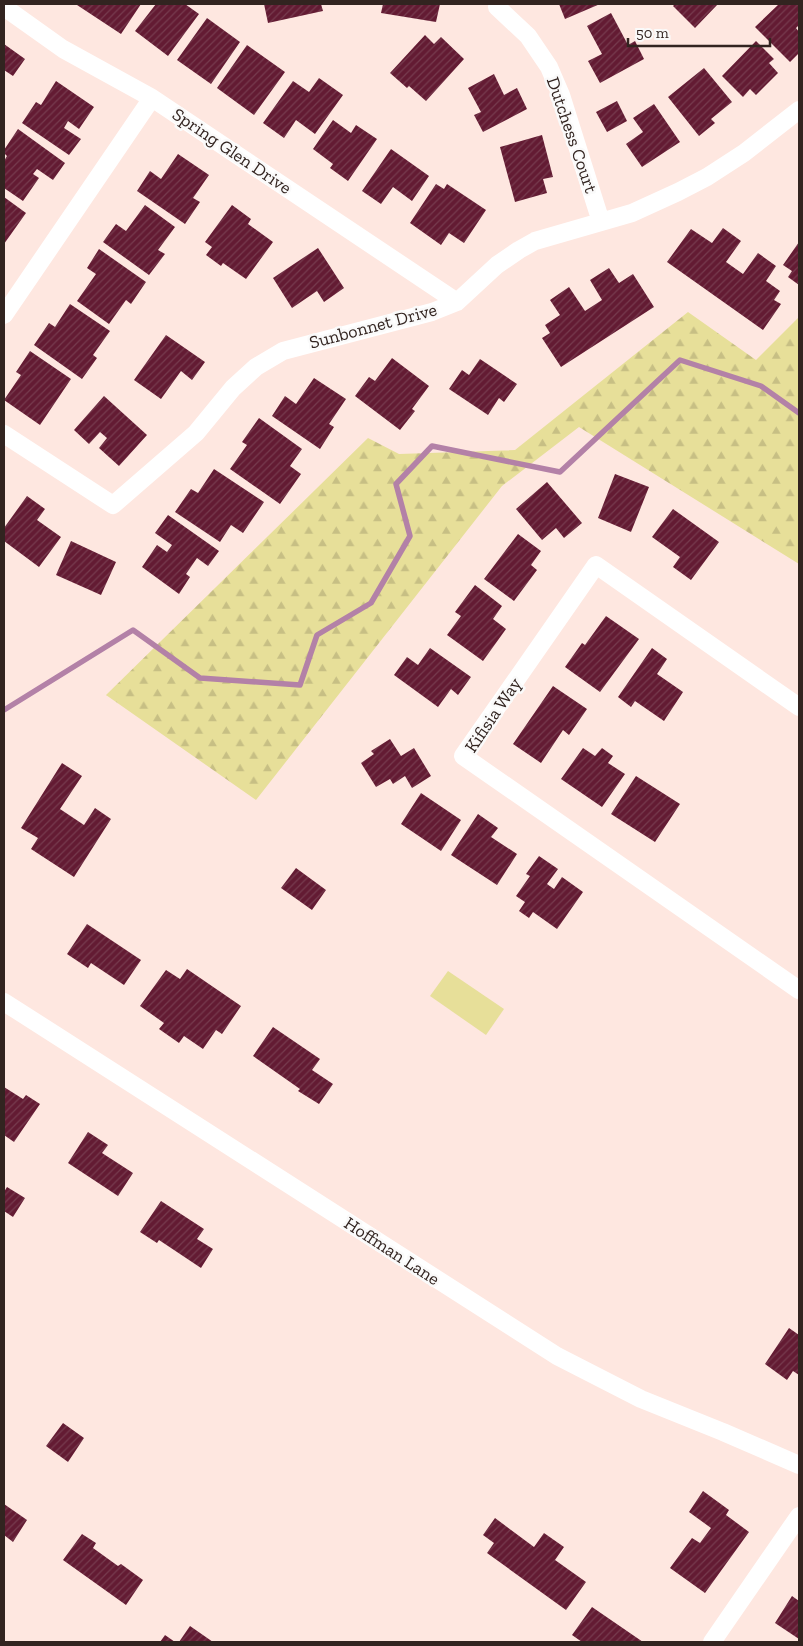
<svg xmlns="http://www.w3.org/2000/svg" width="803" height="1646" font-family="'Zilla Slab',serif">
<defs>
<pattern id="forest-firs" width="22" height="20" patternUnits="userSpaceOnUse" patternTransform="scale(1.25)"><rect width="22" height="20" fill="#e7df99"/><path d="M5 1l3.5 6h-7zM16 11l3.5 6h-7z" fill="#c7bf84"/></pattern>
<pattern id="building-hatch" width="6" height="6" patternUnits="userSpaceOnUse" patternTransform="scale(1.25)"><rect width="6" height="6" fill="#631b33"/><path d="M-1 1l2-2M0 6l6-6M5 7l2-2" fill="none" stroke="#763b4e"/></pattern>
</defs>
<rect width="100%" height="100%" fill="#fee7e0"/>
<!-- grass -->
<path fill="#e7df99" d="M448,971l56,38 -18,26 -56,-39z"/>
<!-- forest -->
<path fill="url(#forest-firs)" d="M688,312l68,48 43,-43v247l-220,-137 -77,59 -246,314 -150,-105 262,-257 31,16 116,-4z"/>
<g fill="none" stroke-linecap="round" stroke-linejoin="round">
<!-- stream -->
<path stroke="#b381a7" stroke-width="5.5" d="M4,710l129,-80 67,48 100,7 17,-50 54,-32 39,-67 -14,-52 36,-38 128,26 120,-112 81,26 38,27"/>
</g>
<!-- building -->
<path fill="url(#building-hatch)" d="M78,4h63l-20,30 -44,-29z
M156,4h29l14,10 -31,42 -33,-25z
M264,4h57l2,7 -55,12z
M383,4h57l-4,18 -55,-9z
M559,4h41l-35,15z
M675,4h43l-23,24 -22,-22z
M779,4h18l2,2v19l-3,3 3,4v21l-9,9 -35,-35z
M611,13l17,32 7,-4 9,18 -44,24 -12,-22 14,-7 -15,-28z
M207,18l33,24 -29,42 -34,-24z
M425,35l9,9 7,-7 23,22 -38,42 -17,-15 -2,2 -17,-15z
M756,41l18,18 -5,4 9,10 -22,22 -6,-6 -7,8 -21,-21z
M4,44l21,15 -12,17 -9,-6z
M247,45l38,27 -31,43 -37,-27z
M704,68l28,34 -21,17 4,4 -16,13 -31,-39z
M494,74l10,21 13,-7 10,21 -44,23 -9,-17 7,-3 -13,-24z
M319,78l24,17 -28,39 -19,-14 -12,18 -21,-15 30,-42 16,11z
M56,81l38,26 -15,22 -11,-8 -4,7 17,11 -12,16 -47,-32 14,-21 5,3z
M617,101l10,20 -20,11 -11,-20z
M654,104l26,38 -38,25 -16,-23 17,-12 -10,-14z
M333,120l18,13 5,-8 21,14 -29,42 -18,-13 3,-4 -20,-15z
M18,129l47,34 -12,17 -16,-11 -4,5 6,4 -16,23 -19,-13v-27l3,-5 -3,-3v-3z
M542,135l11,42 -10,2 4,14 -32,9 -15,-55z
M391,149l38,27 -17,25 -19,-14 -12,17 -19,-13z
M178,154l31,21 -16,23 7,4 -15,22 -48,-33 13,-20 11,8z
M436,184l8,5 3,-5 39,26 -22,33 -15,-10 -8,12 -31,-22z
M4,197l22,16 -22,31z
M145,205l30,22 -17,23 7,4 -16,21 -46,-33 13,-18 10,7z
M232,205l19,14 -3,5 25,18 -27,37 -23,-16 -2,3 -15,-11 6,-8 -7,-5z
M723,228l18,13 -15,21 17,12 15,-21 18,13 -10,15 14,10 -6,9 7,4 -18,26 -96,-68 24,-33 21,14z
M799,242v43l-11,-8 4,-6 -9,-6z
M318,248l26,40 -20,14 -7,-11 -25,17 -19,-30z
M99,249l47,33 -15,22 -5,-4 -17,24 -32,-23 19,-27 -9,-6z
M609,268l10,15 14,-9 21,33 -93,60 -19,-29 8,-5 -5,-8 15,-10 -10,-15 19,-13 16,24 17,-11 -12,-20z
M70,304l40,27 -17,24 4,3 -15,21 -48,-34 15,-22 6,4z
M166,335l39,27 -13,18 -11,-9 -20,28 -27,-19z
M30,351l41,28 -31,46 -36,-25 17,-25 -5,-3z
M392,358l37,28 -17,23 3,2 -15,19 -45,-34 14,-19 6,4z
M480,359l37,25 -13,18 -5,-4 -11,17 -39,-26 13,-19 7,5z
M314,378l32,21 -17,25 5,3 -14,22 -48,-33 13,-20 11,8z
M104,396l43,39 -28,31 -20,-18 8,-10 -7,-6 -11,12 -15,-14z
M259,418l43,31 -12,17 11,8 -21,30 -50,-35 17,-24 -5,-3z
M214,469l50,33 -21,31 -12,-8 -11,17 -45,-30 16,-23 7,4z
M615,474l34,13 -18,45 -33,-14z
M547,482l35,41 -18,15 -8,-10 -14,12 -26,-31z
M27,496l18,13 -8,11 24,17 -22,30 -35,-26v-13z
M673,509l46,33 -28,38 -18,-13 7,-10 -28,-20z
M168,515l51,36 -11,15 -11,-8 -11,16 4,3 -11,17 -37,-27 15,-22 10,7 5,-7 -17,-12z
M518,534l23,17 -10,14 6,5 -23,31 -30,-22z
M71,541l45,21 -15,33 -45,-20z
M475,585l27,21 -9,13 13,10 -23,32 -36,-26 14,-19 -6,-4z
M606,616l33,23 -39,53 -35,-25 17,-24 3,2z
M430,648l41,29 -13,18 -7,-6 -13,18 -44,-32 13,-18 11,8z
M652,648l15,11 -10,15 26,18 -19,29 -29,-20 -4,6 -13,-10z
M553,686l34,23 -18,26 -6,-5 -22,33 -28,-19z
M390,739l11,17 13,-8 17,28 -19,12 -7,-12 -12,8 -3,-5 -14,8 -15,-24 13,-9 -3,-3z
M583,748l12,8 7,-8 11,8 -5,7 17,11 -23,33 -41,-28z
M62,763l20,13 -22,33 24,16 11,-17 16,11 -37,58 -43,-28 7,-11 -17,-10z
M636,776l44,28 -25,38 -44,-28z
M421,793l40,27 -20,31 -40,-27z
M478,814l20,14 -7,9 26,17 -20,31 -46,-30z
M539,856l19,13 -11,15 7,5 8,-12 21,15 -26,37 -24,-17 -4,6 -10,-7 6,-9 -9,-6 14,-20 -4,-2z
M296,868l30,22 -14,20 -31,-22z
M87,924l54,36 -17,25 -33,-22 -3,5 -21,-14z
M187,969l54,37 -19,28 -6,-4 -13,19 -19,-13 -5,7 -20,-14 5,-6 -24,-17 26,-36 14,9z
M273,1027l47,32 -8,11 21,14 -14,20 -21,-13 2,-2 -47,-33z
M4,1087l19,12 3,-4 14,9 -26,38 -10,-7z
M88,1132l20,13 -6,8 31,20 -15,23 -50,-33z
M7,1187l18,11 -12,19 -9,-6v-19z
M161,1201l43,28 -7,10 16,10 -12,19 -42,-28 -2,3 -17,-11z
M789,1328l10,7v40l-6,-4 -6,9 -22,-16z
M63,1423l21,15 -16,24 -22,-16z
M703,1491l26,19 -3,5 23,17 -44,61 -35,-25 22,-30 8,5 11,-15 -22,-16z
M4,1504l23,16 -14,22 -9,-7z
M495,1518l39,29 10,-14 20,14 -9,13 31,22 -20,28 -79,-57 7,-10 -11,-8z
M82,1534l14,9 -3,5 25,18 3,-2 22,16 -17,25 -63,-45z
M792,1596l7,5v38l-24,-16z
M592,1607l51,35h-61l-10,-7z
M190,1626l23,16h-34z
M165,1635l10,7h-15z"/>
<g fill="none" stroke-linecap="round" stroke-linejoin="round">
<!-- minor -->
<path stroke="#fff" stroke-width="18" d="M4,7l59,42 89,49 305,204
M497,7l31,29 21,31 12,28 40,127
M4,315l148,-217
M4,434l109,71 83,-72 37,-45 23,-21 27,-16 149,-39 25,-10 40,-37 22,-15 16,-9 97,-28 46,-21 29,-15 37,-24 55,-43
M799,707l-203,-142 -133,191 336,234
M4,1002l553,354 84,43 82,33 76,33
M712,1642l87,-126"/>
</g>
<g text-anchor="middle" stroke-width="5" stroke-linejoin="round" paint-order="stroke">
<!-- street labels -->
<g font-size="18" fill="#322420" stroke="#fafafa">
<text transform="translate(572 135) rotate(71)" y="6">Dutchess Court</text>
<text transform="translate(232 151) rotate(34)" y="6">Spring Glen Drive</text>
<text transform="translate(373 326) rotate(-15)" y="6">Sunbonnet Drive</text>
<text transform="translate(493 715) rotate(-56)" y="6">Kifisia Way</text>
<text transform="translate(392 1251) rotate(33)" y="6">Hoffman Lane</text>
</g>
</g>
<!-- border -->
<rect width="803" height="1646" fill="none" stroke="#322420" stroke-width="10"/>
<!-- scale -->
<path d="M628 38v8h142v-8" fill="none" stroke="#322420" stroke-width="2.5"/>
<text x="636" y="38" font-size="15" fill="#322420" stroke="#fafafa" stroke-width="4" paint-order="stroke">50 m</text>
</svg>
